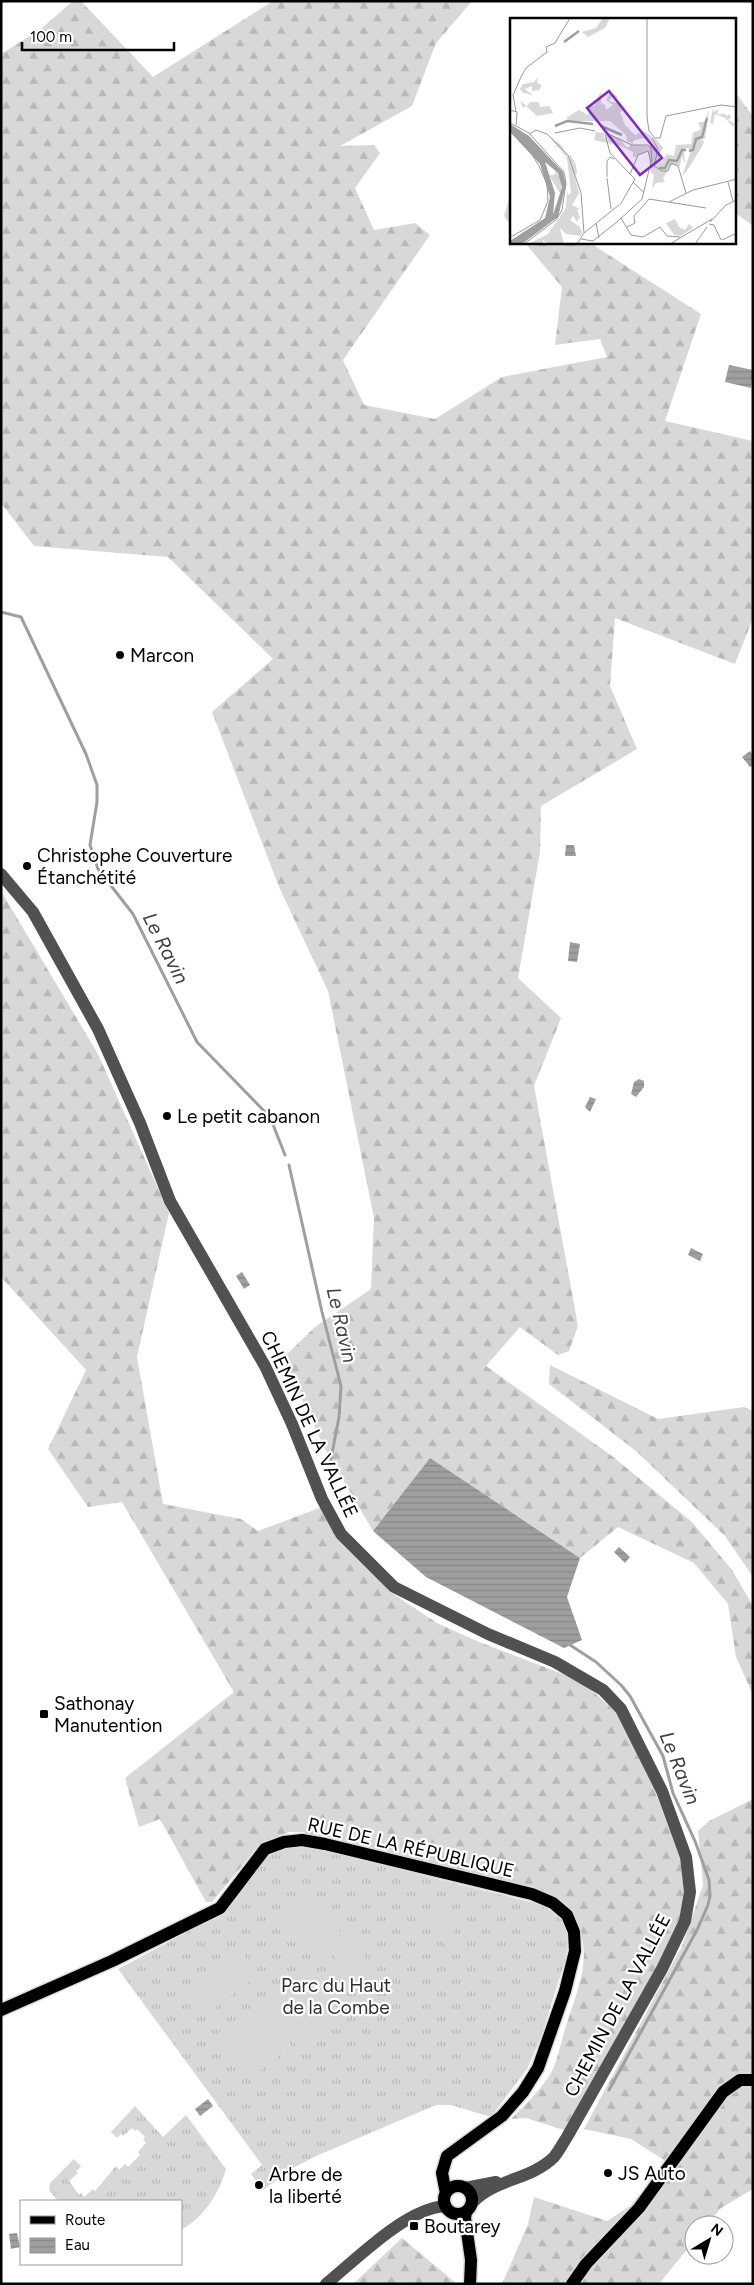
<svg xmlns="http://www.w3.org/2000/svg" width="754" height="2285" font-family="Figtree,sans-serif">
<defs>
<pattern id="grass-tufts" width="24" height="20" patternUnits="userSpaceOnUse" patternTransform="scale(1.25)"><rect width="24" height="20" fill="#d8d8d8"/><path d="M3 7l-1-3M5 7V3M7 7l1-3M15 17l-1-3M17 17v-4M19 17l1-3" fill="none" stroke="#b8b8b8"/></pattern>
<pattern id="forest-firs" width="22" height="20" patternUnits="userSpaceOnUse" patternTransform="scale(1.25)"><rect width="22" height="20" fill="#d8d8d8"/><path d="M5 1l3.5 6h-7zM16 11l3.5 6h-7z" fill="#b8b8b8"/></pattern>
<pattern id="water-rules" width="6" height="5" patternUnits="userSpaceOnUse" patternTransform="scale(1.25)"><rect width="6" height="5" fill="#9f9f9f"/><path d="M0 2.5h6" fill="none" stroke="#878787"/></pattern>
</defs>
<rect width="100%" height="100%" fill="#fff"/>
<!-- grass -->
<path fill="url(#grass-tufts)" d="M291,1845l35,4 99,27 117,29 19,12 6,12 1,15 -3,17 -25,79 -13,29 -36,48 -40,-12h-15l-122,52 -19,10 -32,23 -12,-16 11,-9 -144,-196 105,-56 46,-60z
M135,2106l28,31 23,-22 40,54c-7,25 -22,48 -45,61v-29h-123l-9,-11 1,-7 24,-24 7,7 -5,5 2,2 -9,8 10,14 2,-2 3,4 9,-8 2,2 21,-25 3,4 6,-6 3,3 12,-12 -2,-3 8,-9 -3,-4 2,-2 -8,-8 -2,2 -3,-3 -9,8 -2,-2 -4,4 -6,-6z"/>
<!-- forest -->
<path fill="url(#forest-firs)" d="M73,1h8l72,76 120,-76h199l-36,42 -24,63 -72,40 34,-1 6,8 -25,35 19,42 41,-7 15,12 -87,125 21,45 71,14 67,-42 105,-20 -7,-18 -45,6 7,-58 -37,-44h65l111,71 -36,107 88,20v177l-18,46 -120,-46 -5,68 27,63 -96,57 -1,46 -22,126 43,40 -27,68 44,240 -9,25 -11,4 -38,-28 -34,39 126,90 80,66 40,48 21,36v89l-17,-38 -8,-53 -34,-41 -76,-36 -38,31 -150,-100 -57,73 -48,-82 -42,-91 32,-31 56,-38 3,-71 -46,-227 -49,-104 -67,-175 61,-53 -105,-102 -134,-11 -33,-43v-449l40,-25z
M735,92l18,24v110l-18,-13z
M511,193l1,33h-1l-7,-10z
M1,891l97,163 71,159 -32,144 26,147 78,15 17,12 64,-24 67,84 48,32 42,19 102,39 35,31 39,79 25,66 4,34 -2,32 -115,208 -41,-13 -15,1c14,-14 29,-28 40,-46 7,-13 10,-32 15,-47 16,-49 33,-84 -6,-127l-257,-67h-14l-28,11 -49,59h-6l-46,-83 -21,8 -14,-49 109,-86 -112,-190 -34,5 -40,-58 38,-79 -85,-93z
M550,1365l108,54 86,-12 9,4v166l-28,-41 -89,-85 -87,-67z
M753,1799v390l-32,19 -14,17h-13v16l-35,43h-157l26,-60 6,-27 73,24 23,-15 37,-44 -36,-23 -47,-10 98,-183 21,-61 -5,-54 11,-10z
M402,2238l55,46h-104z"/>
<!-- pitch -->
<path fill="#d8d8d8" d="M307,1888l37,49 -31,23 -36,-49z
M442,1913l15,24 -13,7 -14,-24z
M351,1938l24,34 -20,14 -24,-34z
M239,1948l20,27 -54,40 -20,-27z
M307,1967l33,45 -44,32 -33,-44z
M260,2002l32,45 -44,32 -33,-44z"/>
<!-- water -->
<path fill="url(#water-rules)" d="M729,365l24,5 -2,18 -26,-6z
M750,751l3,5v9l-3,2 -8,-10z
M566,845h8l2,11h-11z
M570,942l10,2 -3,18 -9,-1z
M639,1079l5,2v6l-8,10 -5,-3 3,-12z
M590,1097l6,2 -6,13 -5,-5z
M691,1248l12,6 -3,7 -12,-6z
M242,1272l8,13 -6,4 -8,-13z
M430,1458l150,100 -13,39 15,43 -18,8 -138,-71 -53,-46z
M619,1547l11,10 -5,6 -11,-11z
M208,2099l5,7 -13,10 -5,-7z
M17,2233l3,14 -9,2 -2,-15z"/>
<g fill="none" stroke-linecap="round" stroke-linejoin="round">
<!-- stream -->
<path stroke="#9f9f9f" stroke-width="3" d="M1,612l20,5 65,137 11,31v17l-7,43 8,24 35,45 64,128 73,75 15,38
M289,1165l33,147 19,74 -2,31 -9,47
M567,1643l29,19 25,23 9,11 33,60 10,37 22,48 14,39 1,16 -2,9 -11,25 -88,160"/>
<defs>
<path id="major" d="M1,2010l111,-49 108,-53 45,-59 19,-7 18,-2 23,4 207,50 21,9 14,12 7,17 1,19 -10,40 -27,77 -15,24 -21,24 -55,40 -5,17 4,20
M444 2200a14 14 0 1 1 28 0a14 14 0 1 1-28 0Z
M466,2212l-1,6 6,42 -1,24
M572,2284l14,-20 53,-56 84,-116 17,-12h13"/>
</defs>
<!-- major casing -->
<use href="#major" stroke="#dbdbdb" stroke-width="15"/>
<!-- minor -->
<path stroke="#515151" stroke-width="12" d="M1,874l32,38 65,117 42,94 30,78 95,165 27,58 30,75 19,35 53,53 94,47 67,28 48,28 18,19 41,82 24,66 4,35 -5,29 -23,48 -95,168c-4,6 -8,14 -13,20 -23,23 -60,22 -82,46
M465,2188l31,-6
M326,2284c31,-25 79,-75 119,-78"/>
<!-- major -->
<use href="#major" stroke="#000" stroke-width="12"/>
</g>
<!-- markers -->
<g fill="#000" stroke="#fff" stroke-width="2">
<circle cx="120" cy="655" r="5"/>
<circle cx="27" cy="866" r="5"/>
<circle cx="167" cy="1116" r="5"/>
<rect x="39" y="1709" width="10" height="10" rx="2.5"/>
<circle cx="608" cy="2173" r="5"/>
<circle cx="259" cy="2185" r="5"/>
<rect x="409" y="2221" width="10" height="10" rx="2.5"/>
</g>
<g text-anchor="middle" stroke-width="4.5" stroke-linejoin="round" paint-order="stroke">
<!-- poi labels -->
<g font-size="19" fill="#000" stroke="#fff" text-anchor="start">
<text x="130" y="662">Marcon</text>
<text x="37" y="862">Christophe Couverture<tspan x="37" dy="22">Étanchétité</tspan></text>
<text x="177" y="1123">Le petit cabanon</text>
<text x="54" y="1710">Sathonay<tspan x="54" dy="22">Manutention</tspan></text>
<text x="618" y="2180">JS Auto</text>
<text x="269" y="2181">Arbre de<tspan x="269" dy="22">la liberté</tspan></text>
<text x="424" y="2233">Boutarey</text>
</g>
<!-- street labels -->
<g font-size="19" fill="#000" stroke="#fff">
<text transform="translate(310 1424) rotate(65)" y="7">CHEMIN DE LA VALLÉE</text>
<text transform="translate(411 1847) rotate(13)" y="7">RUE DE LA RÉPUBLIQUE</text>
<text transform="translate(617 2005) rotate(-62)" y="7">CHEMIN DE LA VALLÉE</text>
</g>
<!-- park labels -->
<g font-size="19" fill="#2f2f2f" stroke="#fff">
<text x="336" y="1992">Parc du Haut<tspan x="336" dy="22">de la Combe</tspan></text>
</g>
<!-- water labels -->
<g font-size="20" font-style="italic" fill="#404040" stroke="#fff">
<text transform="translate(166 948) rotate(63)" y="7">Le Ravin</text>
<text transform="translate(342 1325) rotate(77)" y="7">Le Ravin</text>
<text transform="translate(680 1768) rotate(68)" y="7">Le Ravin</text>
</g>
</g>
<!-- overview -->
<g transform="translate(510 18)">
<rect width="226" height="226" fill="#fff"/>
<path d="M93,0h7l-5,10 -17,9 -6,-5 14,-4zM28,59l-1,6 5,2 -3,5 -7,1v-5l-7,3 8,6 -10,-2 -3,-4 3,-5 11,-2zM91,73v12l4,2 1,5 7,-5 -7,-5 4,-7 7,3v3l-6,-2 -2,4 13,3 2,6 -4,2 5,13 10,10 9,-4 13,9 6,8 -4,8 2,7 6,-9 7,2 2,-11 15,-1 2,-11 8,-4 -3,-7h6l5,-12 -4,29h-5l4,2 -1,4 -17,27 -4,4 9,-25 -3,-3 -4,1 1,15 -3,-8 -2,10 -8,-1 -9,13 2,4 -9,1 -4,6 2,-14 -3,-3 -3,-21 -15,7v-6l-12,-6 -27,-6 2,-8 8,1v6l3,-5 13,5 7,9 4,-3 19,1v-4l-7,-4 -10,3v3l-6,-3 -1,-6 -16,-14h-40l-4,-3 13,-8 9,5 1,-9h5zM10,83l7,5 3,-4h9l1,5 9,-1 4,7 -16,3 -11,-10 -3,2zM203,90l1,4 5,-3 -2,4 3,2 2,-2 6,3 1,-3 2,5 -4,2 7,3 -1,4 -8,-9 -10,-4 -2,10 -3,-1zM38,117l13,10 8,14 1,-5 6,11 1,8 -2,2 -2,-5 6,23 -7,12 8,4 -3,1 3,7 -3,5 -4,-6 -3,4 10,7 2,5 -1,4 -15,-2 -6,-6 4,16h-16l-5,-4v4h-15l20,-10 18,-26 1,-18 1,5 3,-2 -4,-35zM46,153l5,9v15l-12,-20h5z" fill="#d8d8d8"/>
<path d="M165,201l4,8 6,3 4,-6 4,4 -12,8 -7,-1 -8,-12z" fill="#d8d8d8"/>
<path d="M0,106l19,12 34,36 3,13 -8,32 -36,27h-12v-3l35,-23 5,-21 -10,-33 -30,-32zM35,144l13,11 4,14 -9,28 2,-22z" fill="#9f9f9f" fill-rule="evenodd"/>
<path fill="none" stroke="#9f9f9f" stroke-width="2.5" d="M54,24l15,-11M45,108l12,-5 26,3M91,108l21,9M179,133l4,-1 3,-11 6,-2 5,-19M149,150h6l4,-8 8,1 5,-11h4"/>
<path fill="none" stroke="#999" stroke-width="1" d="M137,0v99l2,14 6,7M11,59l5,-9 21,-16 -1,-5 9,-4 15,-25M0,92l7,2 -1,13M6,94l-3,-17 8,-18M0,105l19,10 35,39 2,11 -4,27 -6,10 -32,24M45,115l25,-5 15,3M96,115l26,12h16l3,3 1,14M19,116l7,-4 11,4 21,21 13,38 3,40M95,116l5,19 20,21M142,120l6,11 -4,17M145,120h5l6,-22 55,-11 16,2M144,148l8,5h6l3,-8 7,3 8,27M97,159v-16l3,-4 4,2M97,160l4,31M123,164l11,11M218,164l5,19M159,184l24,-12 44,-11M110,187l15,-26 -5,-5 8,-19 10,-4 3,11M111,200l10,17 12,2 17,-10 7,9 13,1M108,203l24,-22 9,-37M200,204l16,-17 11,-5M86,205l3,15M199,206l5,1 7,15M117,209l8,-4 -1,-7 15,-17 57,9M1,219l29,-17 8,-19 -1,-17 -8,-18 -11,-18 -12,-11M71,221l12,2 25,-20M212,222l15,-7M67,226l7,-11 35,-28M160,226l42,-25M185,226l12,-17"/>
<path fill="#7b2cbf" fill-opacity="0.15" stroke="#7b2cbf" stroke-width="2.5" d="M99,73l53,67 -22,17 -53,-67z"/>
<rect width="226" height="226" fill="none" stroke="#000" stroke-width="2.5"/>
</g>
<!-- border -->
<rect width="754" height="2285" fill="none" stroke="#000000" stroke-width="5"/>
<!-- legend -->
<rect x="20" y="2200" width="162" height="65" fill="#ffffff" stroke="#999999"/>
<rect x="30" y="2216" width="25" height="8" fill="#000000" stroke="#999999"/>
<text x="65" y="2225" font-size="15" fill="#000000">Route</text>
<rect x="30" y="2238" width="25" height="15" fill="url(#water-rules)" stroke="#999999"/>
<text x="65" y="2250" font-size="15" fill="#000000">Eau</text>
<!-- north arrow -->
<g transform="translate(709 2240) rotate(38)"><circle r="24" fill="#ffffff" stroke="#999999"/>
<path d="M0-4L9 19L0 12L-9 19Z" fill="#000000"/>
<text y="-8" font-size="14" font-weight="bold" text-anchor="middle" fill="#000000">N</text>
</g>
<!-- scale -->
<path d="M22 42v8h152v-8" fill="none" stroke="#000000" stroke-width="2.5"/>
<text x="30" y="42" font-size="15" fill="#000000" stroke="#ffffff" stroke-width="4" paint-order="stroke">100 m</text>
</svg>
